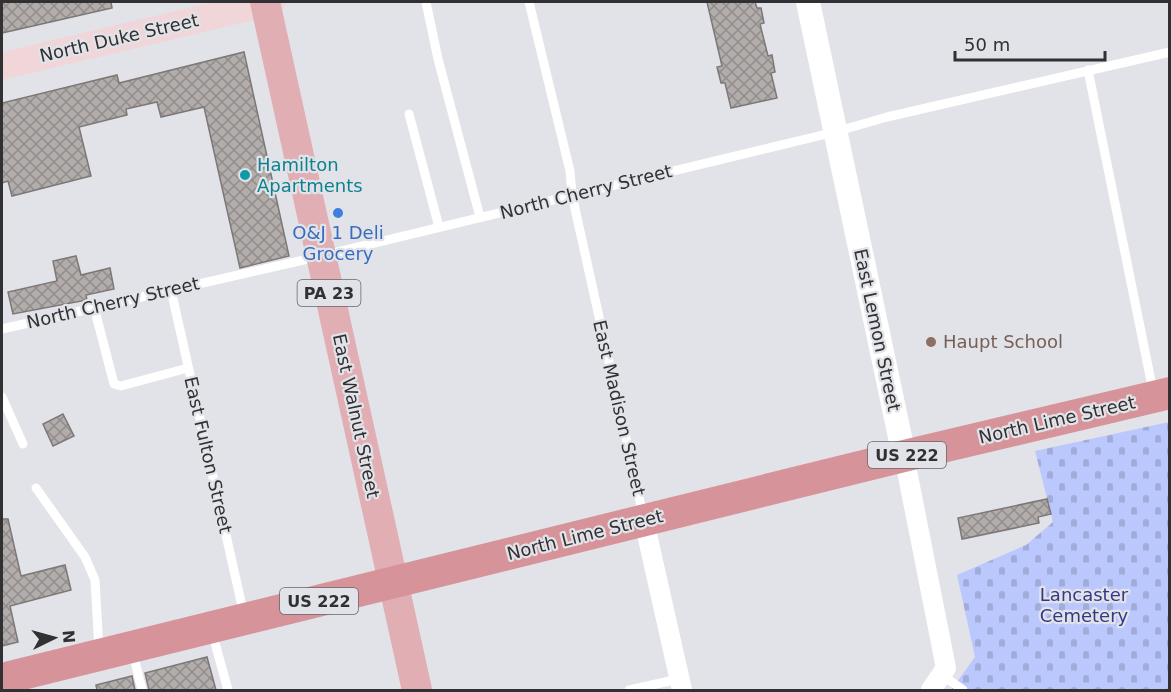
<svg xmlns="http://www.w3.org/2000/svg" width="1171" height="692" font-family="'DejaVu Sans',sans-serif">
<defs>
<pattern id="cemetery-stones" width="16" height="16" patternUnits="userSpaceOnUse" patternTransform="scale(1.5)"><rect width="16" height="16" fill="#bbc8fd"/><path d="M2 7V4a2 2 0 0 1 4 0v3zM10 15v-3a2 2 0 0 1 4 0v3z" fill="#a1acd9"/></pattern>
<pattern id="building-cross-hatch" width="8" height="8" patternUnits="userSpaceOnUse" patternTransform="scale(1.5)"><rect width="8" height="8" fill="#b2acab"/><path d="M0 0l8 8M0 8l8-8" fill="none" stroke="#918d8c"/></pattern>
</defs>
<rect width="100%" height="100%" fill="#e2e3e8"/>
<!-- cemetery -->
<path fill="url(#cemetery-stones)" d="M1169,422v268h-218l24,-33 -18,-82 69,-30 27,-23 -18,-71z"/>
<!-- building -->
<path fill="url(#building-cross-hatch)" stroke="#7d7877" stroke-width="1.5" d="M2,2h109l1,6 -110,25z
M707,2h48l2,6h4l3,15 -4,1 8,32 4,-1 3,17 -4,1 6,25 -46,10 -6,-25h-4l-4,-16 5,-1z
M244,52l45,204 -49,12 -36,-161 -43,10 -4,-15 -31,7 1,6 -48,12 12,49 -79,20 -4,-15 -6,2v-80l115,-28 2,8z
M76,256l5,19 29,-7 4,21 -28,6 1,5 -74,14 -5,-22 49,-11 -4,-20z
M63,414l11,22 -21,10 -10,-22z
M1047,499l4,15 -13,3 1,6 -77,16 -4,-21z
M2,519h6l13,57 44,-11 6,25 -61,16 8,36 -16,4z
M207,657l9,33h-67l-4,-17z
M132,676l3,14h-38l-1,-5z"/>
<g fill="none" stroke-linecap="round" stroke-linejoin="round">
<!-- service -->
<path stroke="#fff" stroke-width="9" d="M426,2l12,57 42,158
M529,2l41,169 2,24 71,320
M1088,70l65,321
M409,114l30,113
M171,290l73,325
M94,307l20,77 7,2 67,-18
M2,329l319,-73 514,-124 52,-15 283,-65
M2,397l21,47
M36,488l49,69 10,23 4,70
M212,632l16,58
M133,653l9,37
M942,675l21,15
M629,690l50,-11"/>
<!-- minor -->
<path stroke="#fff" stroke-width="20" d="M904,456l42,212 -15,22
M644,521l38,169"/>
<!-- tertiary -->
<path stroke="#fff" stroke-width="24" d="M808,2l96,454"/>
<!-- secondary -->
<path stroke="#f0d6d9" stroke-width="27" d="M2,66l270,-64"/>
<!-- primary -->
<path stroke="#e0aeb3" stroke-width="30" d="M265,2l152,688"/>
<!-- trunk -->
<path stroke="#d6939a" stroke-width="32" d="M2,679l902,-223 266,-63"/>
</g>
<!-- markers -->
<circle fill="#0f9aa8" stroke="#e2e3e8" stroke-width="2" cx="245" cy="175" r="6"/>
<circle fill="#3f7fe0" stroke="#e2e3e8" stroke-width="2" cx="338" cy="213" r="6"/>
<circle fill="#8d6e63" stroke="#e2e3e8" stroke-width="2" cx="931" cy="342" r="6"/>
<g text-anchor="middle" stroke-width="4.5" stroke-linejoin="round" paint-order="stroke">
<!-- shield labels -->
<g fill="#e2e3e8" stroke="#666669" stroke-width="1.5">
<rect x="297.5" y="280" width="63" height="26" rx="4.5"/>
<rect x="868" y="442" width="78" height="26" rx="4.5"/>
<rect x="280" y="588" width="78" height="26" rx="4.5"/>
</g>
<g font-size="16" font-weight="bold" fill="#313133">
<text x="329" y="299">PA 23</text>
<text x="907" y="461">US 222</text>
<text x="319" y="607">US 222</text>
</g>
<!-- street labels -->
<g font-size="18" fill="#313133" stroke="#e2e3e8">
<text transform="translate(119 38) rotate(-13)" y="6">North Duke Street</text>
<text transform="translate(586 192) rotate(-14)" y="6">North Cherry Street</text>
<text transform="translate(113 303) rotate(-13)" y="6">North Cherry Street</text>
<text transform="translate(877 330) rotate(78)" y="6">East Lemon Street</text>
<text transform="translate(619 408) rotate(77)" y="6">East Madison Street</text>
<text transform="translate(356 416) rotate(78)" y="6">East Walnut Street</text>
<text transform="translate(1057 420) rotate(-13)" y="6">North Lime Street</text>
<text transform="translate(208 455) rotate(77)" y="6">East Fulton Street</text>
<text transform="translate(585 535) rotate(-14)" y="6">North Lime Street</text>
</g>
<!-- culture labels -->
<g font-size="18" fill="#0d838f" stroke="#e2e3e8" text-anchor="start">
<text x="257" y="171">Hamilton<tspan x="257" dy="21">Apartments</tspan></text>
</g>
<!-- shop labels -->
<g font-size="18" fill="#366cbe" stroke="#e2e3e8">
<text x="338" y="239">O&amp;J 1 Deli<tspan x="338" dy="21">Grocery</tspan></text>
</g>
<!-- education labels -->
<g font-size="18" fill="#785e54" stroke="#e2e3e8" text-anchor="start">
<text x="943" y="348">Haupt School</text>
</g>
<!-- park labels -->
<g font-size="18" fill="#323a88" stroke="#e2e3e8">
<text x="1084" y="601">Lancaster<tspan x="1084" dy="21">Cemetery</tspan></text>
</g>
</g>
<!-- border -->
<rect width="1171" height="692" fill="none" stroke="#313133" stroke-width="6"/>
<!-- north arrow -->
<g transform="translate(54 638) rotate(85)" stroke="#e2e3e8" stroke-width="4.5" paint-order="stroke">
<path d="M0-4.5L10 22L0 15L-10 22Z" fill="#313133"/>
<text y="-9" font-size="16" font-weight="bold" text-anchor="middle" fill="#313133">N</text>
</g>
<!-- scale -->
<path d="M955 51v9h150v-9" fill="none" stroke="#313133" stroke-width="3"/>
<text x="964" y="51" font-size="18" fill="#313133" stroke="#e2e3e8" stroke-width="4.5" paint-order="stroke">50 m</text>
</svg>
